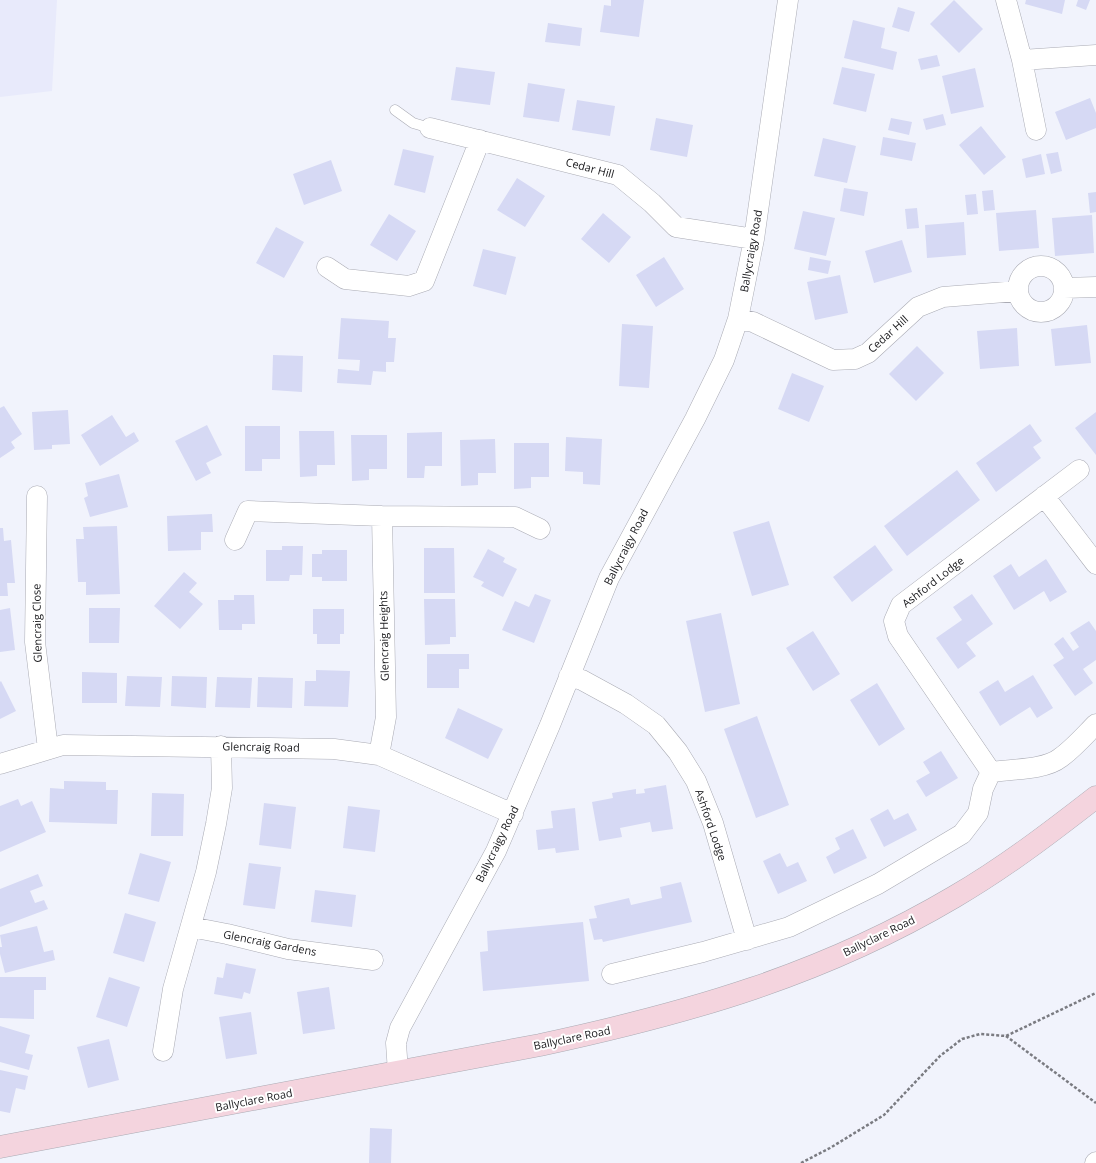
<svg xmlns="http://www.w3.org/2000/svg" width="1096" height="1163" font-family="'Open Sans',sans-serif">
<rect width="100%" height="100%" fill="#f1f3fc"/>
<!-- built -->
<path fill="#e8eafb" d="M0,0h57l-5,91 -52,6z"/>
<!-- building -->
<path fill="#d6d9f4" d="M611,0h33l-5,37 -39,-5 4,-27 7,1z
M954,0l29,29 -24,24 -29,-29z
M1026,0h39l-3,14 -37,-10z
M1078,0h12l-4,10 -10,-4z
M898,7l17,5 -6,20 -17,-5z
M853,20l32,8 -4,20 16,4 -4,18 -49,-12z
M548,23l34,5 -2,18 -35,-4z
M937,55l3,11 -19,4 -3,-11z
M456,67l39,5 -5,33 -39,-5z
M842,67l33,7 -9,38 -33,-8z
M975,68l9,39 -33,7 -9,-38z
M528,83l37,6 -6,33 -36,-5z
M1090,98l6,15v15l-30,12 -11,-28z
M577,100l38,6 -5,30 -38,-6z
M943,114l3,11 -20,5 -3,-11z
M656,118l37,7 -6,32 -37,-7z
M891,118l21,4 -3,13 -21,-5z
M981,126l25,31 -22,18 -25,-30z
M883,137l33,6 -4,18 -32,-6z
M823,138l33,8 -9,37 -33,-7z
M403,149l31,7 -9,37 -31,-8z
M1058,152l4,19 -11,3 -5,-20z
M1041,154l4,20 -19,4 -4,-19z
M331,160l11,31 -38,14 -11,-31z
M517,178l28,18 -20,31 -28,-17z
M844,188l24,4 -4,24 -24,-5z
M993,190l2,20 -11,1 -2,-20z
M1096,192v20l-6,1 -2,-20z
M976,194l2,20 -11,1 -2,-20z
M917,208l2,20 -12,1 -2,-20z
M1036,210l3,38 -40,3 -3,-38z
M803,211l32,7 -9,38 -32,-7z
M603,213l28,24 -22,26 -28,-24z
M389,214l27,17 -19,30 -27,-16z
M1092,215l2,38 -39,3 -3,-38z
M964,222l2,33 -39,3 -2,-33z
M276,227l28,15 -20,36 -28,-15z
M902,240l10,32 -38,11 -9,-32z
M483,249l33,8 -10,38 -33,-9z
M664,257l20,32 -28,18 -20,-32z
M810,257l21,4 -3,13 -20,-4z
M840,275l8,38 -33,7 -8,-38z
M341,318l48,3 -1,17h8l-2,24h-8v10l-13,-1 -2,14 -34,-2 1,-14 21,2 1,-11 -22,-1z
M622,324l31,2 -4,62 -30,-2z
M1087,325l4,38 -36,3 -4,-37z
M1017,328l2,38 -39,3 -3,-38z
M917,346l27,27 -28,28 -27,-27z
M273,355l30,1 -1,36 -30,-2z
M792,373l32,13 -15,36 -31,-13z
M4,406l18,28 -11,8 4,6 -15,10v-50z
M68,410l2,34 -18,1v4l-18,1 -2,-38z
M1096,412v43l-21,-27z
M112,415l14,22 8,-5 5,9 -39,25 -19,-31z
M1030,424l12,17 -9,6 8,11 -45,34 -20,-29z
M207,425l15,30 -16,8 5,10 -15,8 -21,-40z
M245,426h35v33h-18v12h-17z
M299,431h35l1,34h-18v11l-17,1z
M442,432v34h-17l-1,12h-17v-45z
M351,435h36v34h-18v11l-17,1z
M566,437l36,2 -2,46 -17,-1v-12l-18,-1z
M495,439l1,34h-18v12l-17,1 -1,-46z
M514,443h35v34h-18v11l-17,1z
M957,470l23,30 -73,56 -23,-30z
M119,474l9,33 -38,10 -6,-19 4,-2 -3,-13z
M212,514l1,18h-12v18l-33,1 -1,-35z
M769,521l20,64 -37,11 -19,-64z
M117,526l3,68 -34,1v-13h-8l-2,-43h8l-1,-12z
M0,528h3l1,13 7,-1 4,43h-8l1,13h-8z
M875,545l18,25 -41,32 -19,-25z
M282,546h21l-1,29h-12l-1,6h-23v-31h16z
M424,548h30l1,45h-31z
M488,549l17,9 -2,4 14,7 -14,28 -22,-11 3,-4 -11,-5z
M322,550h25v31h-25v-4h-10v-23h10z
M1046,559l21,33 -17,10 -6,-11 -30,19 -21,-34 18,-12 8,13z
M184,572l13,11 -8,9 14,12 -23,25 -26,-23z
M535,594l16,6 -17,43 -32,-13 13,-29 14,6z
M972,594l21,30 -27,19 10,13 -18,13 -22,-31 26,-18 -9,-13z
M234,595h20l1,29h-13v6h-23l-1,-30h16z
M424,599h31l1,38h-6v7l-25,1z
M10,608l5,42 -15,2v-42z
M89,608h31l-1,35h-30z
M313,609h31v25h-4v10h-23v-10h-4z
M721,613l19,91 -35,8 -19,-91z
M1089,621l7,10v29l-13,9 10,14 -18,13 -22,-31 11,-7 -10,-14 9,-7 10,14 6,-4 -9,-14z
M813,631l27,43 -27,17 -27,-43z
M427,654h42v15h-10v19h-32z
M316,670l34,1 -2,36 -44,-1 1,-25h11z
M82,672l35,1v30h-35z
M1033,675l20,33 -16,10 -7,-11 -30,19 -21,-34 19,-12 7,12z
M127,676l35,1 -2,30 -35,-1z
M172,676l35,1 -1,31 -35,-2z
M217,677l35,1 -2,30 -35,-1z
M258,677l35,1 -1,30 -35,-1z
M1,681l15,30 -16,8v-37z
M877,683l28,46 -26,17 -29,-46z
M458,708l45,21 -15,30 -43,-21z
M757,716l32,89 -33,13 -32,-89z
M941,751l17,27 -32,19 -10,-16 14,-8 -7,-11z
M64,781l42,1v8h12l-1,34 -68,-2 1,-34 14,1z
M666,785l7,44 -21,3 -2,-10 -30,6 2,9 -23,4 -7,-39 21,-4 -1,-5 24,-4v5l9,-1 -1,-4z
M152,793l32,1 -1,42h-32z
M18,799l3,7 11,-5 14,31 -46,20v-46z
M264,803l32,4 -5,42 -32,-4z
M348,806l32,4 -5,42 -32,-4z
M575,808l4,42 -23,3 -1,-5 -17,2 -2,-20 17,-2 -2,-17z
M888,809l6,11 14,-7 9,17 -33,17 -14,-28z
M853,829l14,29 -33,16 -8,-17 14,-8 -5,-11z
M140,853l31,9 -12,40 -31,-8z
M780,853l7,14 11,-5 9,19 -29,13 -15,-33z
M249,863l32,4 -6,42 -32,-4z
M38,874l5,12 -13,5 5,12 9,-3 4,9 -48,18v-38z
M681,882l11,40 -89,20 -1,-3 -8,1 -5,-21 8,-1 -3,-12 35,-8 2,7 31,-7 -2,-11z
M315,890l41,5 -4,32 -41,-5z
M125,913l31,9 -12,40 -31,-9z
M583,922l6,59 -106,10 -3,-39 8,-1 -1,-20z
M37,926l7,26 9,-2 2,10 -50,13 -5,-19v-7h2l-2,-12z
M226,963l30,6 -6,25 -6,-2 -2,7 -28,-5 3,-17 6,1z
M0,977h46v13h-12v29l-34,-1z
M109,977l31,10 -13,40 -31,-10z
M329,987l6,42 -32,5 -6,-42z
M251,1012l6,42 -31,5 -7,-42z
M0,1026l30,9 -5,18 8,2 -4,15 -29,-8z
M109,1039l10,41 -31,8 -11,-41z
M0,1070l28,6 -3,14 -9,-2 -6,25 -10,-2z
M370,1128l22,1 -1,34h-22z"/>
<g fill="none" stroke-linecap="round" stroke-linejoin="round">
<defs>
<path id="service" d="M395,110l18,13 17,5"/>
<path id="minor" d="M1006,0l16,60 14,70
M1022,60l74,-5
M430,128l188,47 34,28 24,24 78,12
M1018 289a23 23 0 1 1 46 0a23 23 0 1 1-46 0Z
M327,267l18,12 64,7 15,-5 56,-141
M1064,288l32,-1
M738,319l15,3 80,38 22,-1 13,-6 50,-46 25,-10 75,-6
M37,496l-2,146 13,107
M1044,496l52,68
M235,540l13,-29 134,5 133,1 25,12
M569,676l13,4 44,24 30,21 22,27 18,29 17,42 34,117
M379,755l7,-38 -4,-201
M0,764l63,-19 271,4 45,6 134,59
M991,772c20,-3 54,-2 69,-14 13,-9 25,-23 36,-34
M191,927l36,7 61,15 85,11
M612,974l91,-22 86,-25 89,-43 84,-50 16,-21 5,-24 8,-17 -93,-136 -4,-15 7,-16 178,-135
M163,1051l10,-62 33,-117 10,-48 6,-36 -1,-42
M398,1072l-2,-29 4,-15 96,-177 54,-126 59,-147 86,-159 29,-59 14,-41 16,-80 34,-239
M1095,1163l1,-1"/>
<path id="secondary" d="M0,1147l540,-102c149,-32 282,-70 414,-148 50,-29 97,-65 142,-100"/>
</defs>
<!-- service casing -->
<use href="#service" stroke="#aaabb4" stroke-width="11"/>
<!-- minor casing -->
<use href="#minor" stroke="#aaabb4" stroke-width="21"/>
<!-- secondary casing -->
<use href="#secondary" stroke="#aaabb4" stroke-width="23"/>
<!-- path -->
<path stroke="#7a7b81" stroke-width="2.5" stroke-dasharray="3 2" stroke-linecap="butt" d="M1006,1036l90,67
M801,1163l29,-15 54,-33 56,-59 22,-17 18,-5 26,2 90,-43"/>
<!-- service -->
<use href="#service" stroke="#fff" stroke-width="10"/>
<!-- minor -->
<use href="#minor" stroke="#fff" stroke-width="20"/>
<!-- secondary -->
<use href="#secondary" stroke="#f4d4de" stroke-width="22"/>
</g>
<g text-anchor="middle" stroke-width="4" stroke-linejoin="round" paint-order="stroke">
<!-- street labels -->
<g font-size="11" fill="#19191c" stroke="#fff">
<text transform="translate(590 168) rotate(15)" y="4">Cedar Hill</text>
<text transform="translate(751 251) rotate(-80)" y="4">Ballycraigy Road</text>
<text transform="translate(888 334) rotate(-42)" y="4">Cedar Hill</text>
<text transform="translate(626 547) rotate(-63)" y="4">Ballycraigy Road</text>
<text transform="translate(933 582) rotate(-38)" y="4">Ashford Lodge</text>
<text transform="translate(37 623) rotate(-91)" y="4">Glencraig Close</text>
<text transform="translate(384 636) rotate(-91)" y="4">Glencraig Heights</text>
<text transform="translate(261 747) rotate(1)" y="4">Glencraig Road</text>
<text transform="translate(711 825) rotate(71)" y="4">Ashford Lodge</text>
<text transform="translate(497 844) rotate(-64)" y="4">Ballycraigy Road</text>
<text transform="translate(879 936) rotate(-26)" y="4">Ballyclare Road</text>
<text transform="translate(270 943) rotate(11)" y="4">Glencraig Gardens</text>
<text transform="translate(572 1038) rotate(-12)" y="4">Ballyclare Road</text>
<text transform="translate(254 1100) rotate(-11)" y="4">Ballyclare Road</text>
</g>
</g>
</svg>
